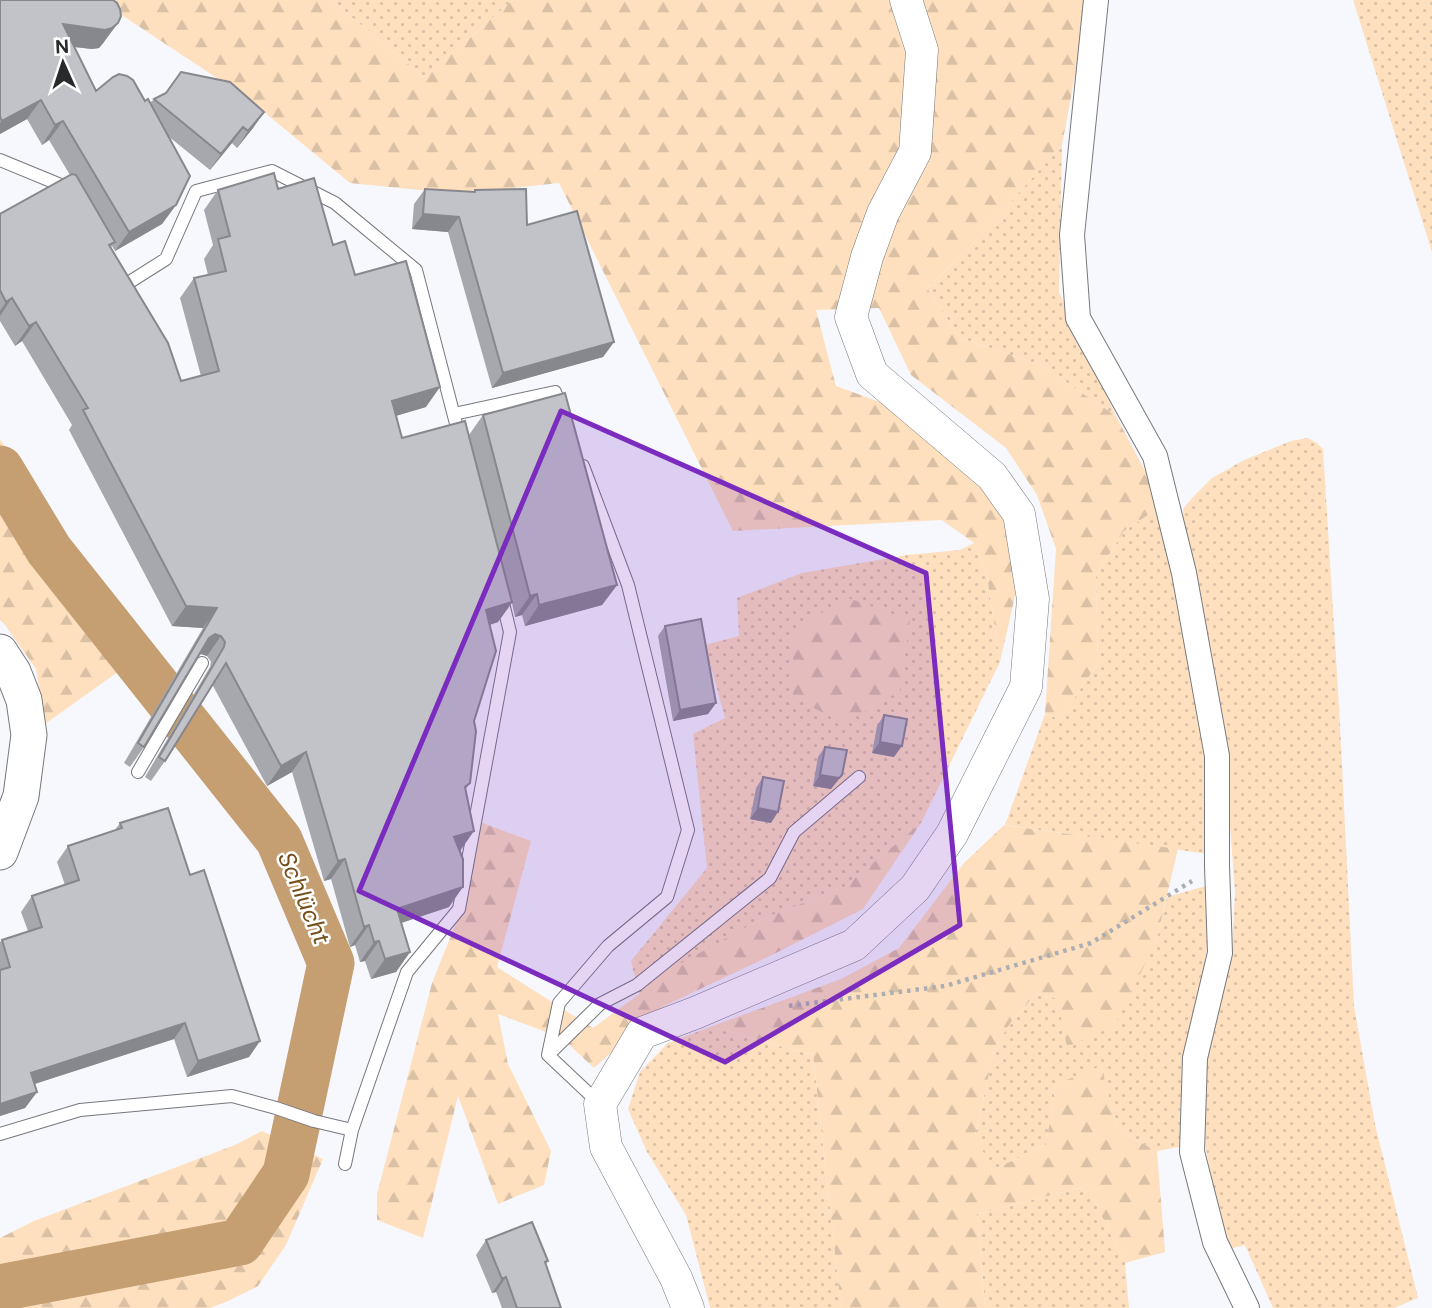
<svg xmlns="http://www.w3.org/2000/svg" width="1432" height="1308" font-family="'DM Sans',sans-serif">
<defs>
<pattern id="grass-dots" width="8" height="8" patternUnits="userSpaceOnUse" patternTransform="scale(1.75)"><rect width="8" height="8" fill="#fee0bf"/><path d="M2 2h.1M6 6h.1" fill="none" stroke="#dac0a4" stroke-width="1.8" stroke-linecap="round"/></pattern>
<pattern id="forest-firs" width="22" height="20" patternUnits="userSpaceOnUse" patternTransform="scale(1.75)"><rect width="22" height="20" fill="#fee0bf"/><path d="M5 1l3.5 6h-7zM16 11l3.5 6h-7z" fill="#dac0a4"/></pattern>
</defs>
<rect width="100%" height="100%" fill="#f6f8fe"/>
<!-- grass -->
<path fill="url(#grass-dots)" d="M331,0h182l-89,77z
M1353,0h79v252z
M1062,145l-3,147 57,124 -75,-51 -81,-27 -33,-50 38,-36z
M1308,438l9,5 6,6 16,257 15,300 21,118 43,174 -24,10h-121l-28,-63 -20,5 -19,-101 -4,-66 10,-51 20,-82 3,-58 -13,-173 -38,-190 -1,-20 9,-11 20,-20 32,-18 47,-19z
M1163,505l48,250 -3,99 -203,-29 40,-111 15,5 38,-56 -2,-88 28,-44z
M974,543l13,33 13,86 -79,161 -77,64 -89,35 -116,72 -8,-33 76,-93 -14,-134 32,-16 -20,-73 34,-9 -2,-38 65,-25 105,-18 53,-5z
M1206,886l1,62 -27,162 4,36 -27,5 -39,-20 -17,-64 -45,17 -10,61 -54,25 -17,-34 20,-89 16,-25 24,-27 22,3 99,-56 11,-45z
M710,1027l103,28 28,253h-131l-24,-93 -39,-63 -19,-43 12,-37 28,-29z
M1087,1186l38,77 4,45h-144l-8,-94z"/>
<!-- forest -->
<path fill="url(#forest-firs)" d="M99,0h232l93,77 89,-77h576l-27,145 -97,107 -38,36 33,50 81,27 75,51 47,89 -39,26 -28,44 2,88 -38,56 -15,-5 11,-165 -19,-54 -31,-47 -95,-73 -32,-67 -63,2 20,76 52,19 109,88 23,81 -20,88 -13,-86 -13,-33 -32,-23 -209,11 -174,-348 -100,11 -109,-11 -103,-85z
M0,439l136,220 -91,65 -9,-55 -31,-44 -5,-5z
M845,597l65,23 -10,71 -56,33 -51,-27v-65z
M480,822l51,19 -34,126 96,61 87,-64 75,-42 89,-35 77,-64 -58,86 -91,46 -110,52 -68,61 -32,-30 -64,-24 10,50 43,87 -7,34 -46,19 -40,-108 -35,142 -46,-18v-26l55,-211 34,-85z
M1004,825l174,24 -22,93 -42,84 -47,21 -10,-49 -22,-3 -24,27 -16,25 -20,88 17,35 54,-25 10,-61 45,-18 17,65 39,20 8,101 -40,11 -38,-77 -110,28 8,94h-144l-28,-253 -103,-28 131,-48 58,-31 65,-85z
M262,1131l61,28 -37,86 -28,41 -30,15 -18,7h-210v-70l34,-17 201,-76z"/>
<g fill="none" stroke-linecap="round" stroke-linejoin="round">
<!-- river -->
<path stroke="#c59e71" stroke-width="47" d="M0,469l49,81 230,290 52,123 -45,211 -46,68 -240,46"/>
<defs>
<path id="service" d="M0,160l68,28 1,3
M122,279l3,6 41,-26 30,-68 76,-20 63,32 81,67 44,169
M454,414l101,-22 7,17
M583,466l45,119 60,245 -21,67 -59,49 -49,57 -11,52 52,49
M138,772l64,-109
M548,1055l52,-51 37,-19 133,-107 24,-46 65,-55
M0,1134l80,-24 152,-14 44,12 38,13 38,9
M345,1164l7,-34 55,-158 52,-63 51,-277 -8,-33"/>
<path id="minor" d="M1096,0l-24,235 6,83 77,138 29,117 33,183v110l3,87 -25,105 -3,94 23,90 32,66"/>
<path id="tertiary" d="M688,1308l-12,-30 -70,-131 -6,-43 42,-71 53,-20 159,-68 61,-57 37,-54 74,-147 7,-88 -14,-85 -27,-38 -120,-102 -21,-57 16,-60 16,-44 32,-61 7,-102 -16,-50"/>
<path id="secondary" d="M0,652l13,20 11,28 5,35 -8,61 -21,56"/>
</defs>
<!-- service casing -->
<use href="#service" stroke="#76787d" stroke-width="14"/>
<!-- minor casing -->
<use href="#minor" stroke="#76787d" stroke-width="26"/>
<!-- tertiary casing -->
<use href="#tertiary" stroke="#76787d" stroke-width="33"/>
<!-- secondary casing -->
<use href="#secondary" stroke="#76787d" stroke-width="37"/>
<!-- path -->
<path stroke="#acaeb3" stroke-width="4.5" stroke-dasharray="3.5 5" stroke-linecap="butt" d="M789,1006l156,-20 146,-43 101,-62"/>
<!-- service -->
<use href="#service" stroke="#fff" stroke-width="12"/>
<!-- minor -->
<use href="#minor" stroke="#fff" stroke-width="24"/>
<!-- tertiary -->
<use href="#tertiary" stroke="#fff" stroke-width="32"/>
<!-- secondary -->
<use href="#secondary" stroke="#fff" stroke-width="35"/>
</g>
<!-- wall -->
<path fill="#a6a8ad" d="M0,0l104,42 -5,6 -7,1 -18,-2 22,44 49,10 5,2 4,-4 110,13 -11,16 -16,20 -5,-5 -22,27 -42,-34 8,69 -14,19 -47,27 -3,-5 -1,1 70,134 20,-5 -21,-78 14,-20 14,-3 -4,-16 9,-14 -9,-35 14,-20 60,-1 55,56 22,30 71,132 -30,9 6,22 67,-3 14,-20 134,170 -15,20 -77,21 -3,-11 -7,2 -3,-14 -14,19 -8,3 -16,96 -4,62 -5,7 -5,61 -11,56 -48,16 9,29 -14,20 -25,7 -6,-18 -5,1 -5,-17 -5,2 -19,-68 -7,2 -32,-109 -25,14 -55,-102 -47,77 -14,20 -6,-4 65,-110 1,-5 -4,-6 -6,-2 -3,2 -54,91 -14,20 -6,-4 79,-135 -31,-2 -103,-196 3,-5 -50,-84 -7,5 -15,-25v-107l70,-39 -21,-35 -7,5 -15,-26 -27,15z
M425,189l48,3 2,-2 52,35 87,117 -11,15 -111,31 -44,-156 -36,-3 2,-25z
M665,626l51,77 -8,11 -35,7 -15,-85z
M884,715l10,42 -22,-4 5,-27z
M825,747l17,28 -11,14 -18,-3 5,-29z
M763,777l8,46 -21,-4 6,-31z
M120,823l70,52 70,166 -11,16 -62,20 -13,-38 -140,45 3,8 -12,16 -25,8v-174l2,-2 26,-9 -7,-19 11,-16 33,-11 -8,-23 11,-16 47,-16z
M486,1240l62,21 -2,3 15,44h-59l-6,-16 -4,1 -16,-38z"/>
<!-- shaded-wall -->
<path fill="#87888d" d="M118,23l-14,19 -5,6 -7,1 -43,-5 14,-20z
M41,100l-14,19 -27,15v-11l2,-2z
M264,112l-11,16 -16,20 11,-17z
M63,121l-14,19 -7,5 13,-20z
M243,127l-11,16 -22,27 11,-16z
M176,205l-14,19 -47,27 14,-19z
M423,214l36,3 -11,15 -36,-3z
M12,298l-12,18v-5l6,-9z
M36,322l-14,19 -7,5 14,-20z
M614,342l-11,15 -111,31 11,-15z
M440,387l-14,20 -48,14 14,-20z
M617,585l-15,20 -77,21 14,-21z
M537,594l-15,21 -7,2 15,-21z
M512,602l-14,20 -26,8 14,-20z
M186,606l31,2 -14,20 -31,-2z
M215,634l6,2 -14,20 -6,-2 -6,4 14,-20z
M716,703l-8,11 -35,7 7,-11z
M880,742l22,4 -8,11 -22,-4z
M306,752l-14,20 -25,14 14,-20z
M820,775h22l-11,14 -18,-3z
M758,808l20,4 -7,11 -21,-4z
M474,831l-14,20 -6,-14z
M345,859l-14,20 -7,2 14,-20z
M463,887l-14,20 -66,22 14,-20z
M369,925l-14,20 -5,2 14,-20z
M379,941l-14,20 -5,1 14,-20z
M410,952l-14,20 -25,7 14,-20z
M185,1023l-11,16 -155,50 12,-16z
M260,1041l-11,16 -62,20 11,-16z
M37,1092l-12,16 -25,8v-12z
M506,1277l-10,15 -4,1 10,-14z"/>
<!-- building -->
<path fill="#c1c3c9" stroke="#87888d" stroke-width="2" d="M0,0h113l4,3 3,6 1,7 -3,7 -6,5 -7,2 -42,-6 33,67 17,-14 6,-3 8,2 6,4 12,21 3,-2 42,77 -14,29 -47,27 -66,-111 -8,4 -14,-25 -39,21 -2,-4z
M181,72l49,10 34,30 -16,19 -5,-4 -22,27 -67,-55 12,-6z
M274,173l4,16 36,-11 19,67 12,-4 10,34 51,-14 34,126 -48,14 10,37 63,-17 47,181 -26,8 10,41 -22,70 2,10 -6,52 -5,4 9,44 -20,6 9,22v28l-66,22 13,43 -25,7 -6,-18 -5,1 -5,-17 -5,2 -19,-68 -7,2 -32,-109 -25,14 -55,-103 -61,98 -6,-4 65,-110 1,-5 -4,-6 -6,-2 -6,4 -65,109 -6,-4 79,-135 -31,-2 -103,-196 5,-2 -52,-86 -7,4 -17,-28 -6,4 -6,-12v-76l72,-40 4,1 39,67 -6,3 59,98 13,38 38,-10 -25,-93 32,-7 -8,-32 12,-3 -12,-46z
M425,189l50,3v-2l51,-1 1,36 50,-14 37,131 -111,31 -44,-156 -36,-3z
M565,393l52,192 -78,20 -2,-11 -7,2 -47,-181z
M701,619l15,84 -36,7 -15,-84z
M884,715l23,4 -5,27 -22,-4z
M825,747l22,3 -5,25 -3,3 -19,-3z
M763,777l21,4 -6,31 -20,-4z
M168,808l22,67 14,-5 56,171 -62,20 -13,-38 -154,50 6,19 -37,12v-134l10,-3 -8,-27 40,-13 -10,-31 47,-16 -11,-34 54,-18 -2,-5z
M532,1222l16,39 -3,1 16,46h-44l-11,-31 -4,2 -16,-39z"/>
<!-- marked area -->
<path fill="#7b2cbf" fill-opacity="0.2" stroke="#7b2cbf" stroke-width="5" stroke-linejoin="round" d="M561,411l365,162 34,352 -235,137 -366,-171z"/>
<g text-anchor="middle" stroke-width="5" stroke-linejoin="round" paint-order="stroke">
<!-- water labels -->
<g font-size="24" font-style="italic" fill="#754f1a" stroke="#fff">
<text transform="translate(304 898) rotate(67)" y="8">Schlücht</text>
</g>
</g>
<!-- north arrow -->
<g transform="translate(63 63) rotate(357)" stroke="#ffffff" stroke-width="5" paint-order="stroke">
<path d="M0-5L12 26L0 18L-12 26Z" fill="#292a2c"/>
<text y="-10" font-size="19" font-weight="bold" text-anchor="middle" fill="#292a2c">N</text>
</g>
</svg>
